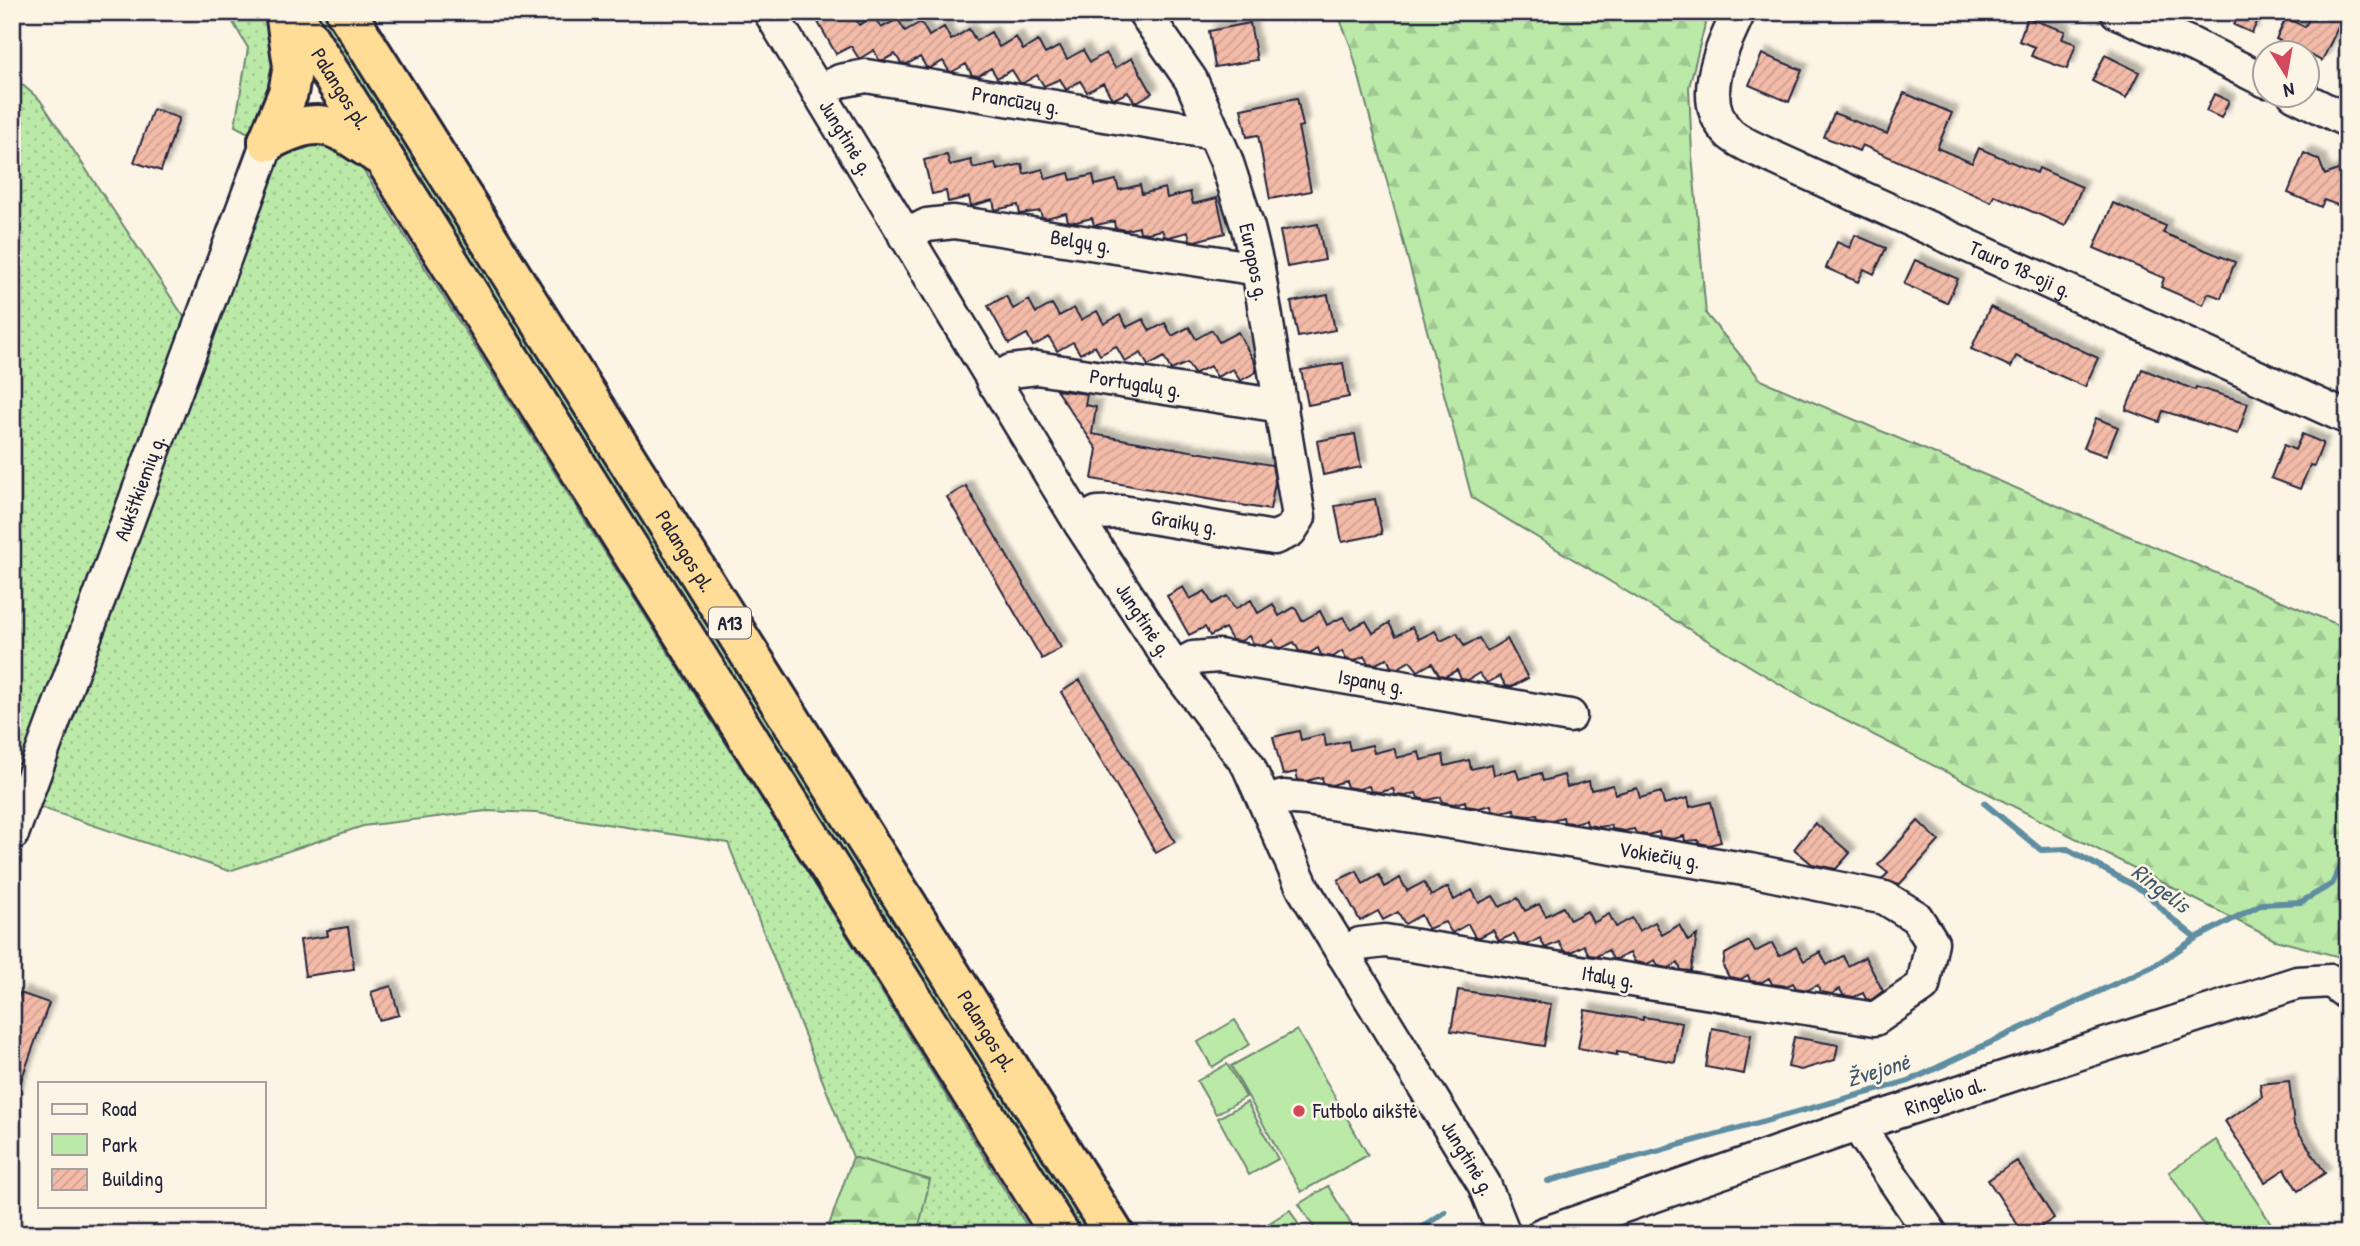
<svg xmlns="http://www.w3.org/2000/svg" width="2360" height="1246" font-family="'Patrick Hand',sans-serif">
<defs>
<pattern id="grass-dots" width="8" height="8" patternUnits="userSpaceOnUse" patternTransform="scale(1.75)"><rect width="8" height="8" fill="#bbeaa8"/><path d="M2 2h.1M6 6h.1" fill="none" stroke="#a0c892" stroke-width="1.8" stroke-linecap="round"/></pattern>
<pattern id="forest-firs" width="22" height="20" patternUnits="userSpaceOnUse" patternTransform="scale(1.75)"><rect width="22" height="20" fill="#bbeaa8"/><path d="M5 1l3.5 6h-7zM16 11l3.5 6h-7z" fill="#a0c892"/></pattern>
<pattern id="building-hatch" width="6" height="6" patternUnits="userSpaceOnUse" patternTransform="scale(1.75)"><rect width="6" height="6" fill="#f3bba8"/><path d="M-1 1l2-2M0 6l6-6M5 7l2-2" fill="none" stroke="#d0a092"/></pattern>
<filter id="shadow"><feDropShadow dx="6" dy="-6" stdDeviation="2" flood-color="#0004"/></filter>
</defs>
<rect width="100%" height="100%" fill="#fcf5e5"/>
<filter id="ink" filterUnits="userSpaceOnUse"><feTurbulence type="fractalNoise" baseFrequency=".0143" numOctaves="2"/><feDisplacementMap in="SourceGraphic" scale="14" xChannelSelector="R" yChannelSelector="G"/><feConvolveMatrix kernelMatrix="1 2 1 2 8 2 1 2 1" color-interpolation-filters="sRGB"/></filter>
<g filter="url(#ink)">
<!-- grass -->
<path fill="url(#grass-dots)" stroke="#6e8672" stroke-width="2" d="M227,12h38l10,16 8,23 -29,85 -19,-10 13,-78z
M310,12h18l769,1222h-20z
M12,76l28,24 148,223 -176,479z
M287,142h44l27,20 438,692 236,380h-115l12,-54 -76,-23 -125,-314 -192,-30 -50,-2 -123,15 -134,45 -193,-65 231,-636z"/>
<!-- forest -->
<path fill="url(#forest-firs)" stroke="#6e8672" stroke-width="2" d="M1337,12h364l6,5 -18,70 3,68 14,159 55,66 587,249v330l-73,-19 -464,-237 -339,-205 -121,-451z
M853,1157l77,23 -13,54h-91z"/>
<!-- green -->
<path fill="#bbeaa8" stroke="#6e8672" stroke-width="2" d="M1235,1020l15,24 -38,23 -14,-25z
M1297,1030l71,125 -67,37 -70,-126z
M1227,1064l19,33 -30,17 -19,-33z
M1247,1102l31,57 -29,16 -31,-57z
M2216,1140l62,94h-68l-41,-62z
M1328,1186l29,48h-39l-19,-30z
M1290,1210l14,24h-37l-4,-7z"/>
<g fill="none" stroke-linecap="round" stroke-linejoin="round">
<!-- stream -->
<path stroke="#5f8da1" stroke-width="6" d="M1984,803l57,47 26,-1 77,42 26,26 26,21 66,-34 39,-2 31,-18 16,-32
M1548,1181l361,-100 248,-117 39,-26
M1412,1234l33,-22"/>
</g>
<!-- building -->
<path fill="url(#building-hatch)" stroke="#22223b" stroke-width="2" filter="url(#shadow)" d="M824,12h8l5,8 15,-8 7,13 15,-8 7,11 17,-9 7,12 16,-9 8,14 15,-9 7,13 18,-11 7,12 15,-9 8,15 17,-10 7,13 15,-9 7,13 15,-8 7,13 16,-9 7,12 16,-9 9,15 17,-10 20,35 -15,9 -3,-1 -6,-9 -12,6 -5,-1 -8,-14 -16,9 -7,-11 -14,9 -6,-11 -16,7 -7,-11 -14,8h-3l-8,-13 -15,8 -6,-10 -13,8 -6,-1 -6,-11 -14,8 -3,-1 -6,-10 -13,7 -4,-1 -6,-10 -13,7 -6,-1 -6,-9 -11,6h-5l-5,-10 -15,9 -8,-13 -15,8 -21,-37z
M2240,12l19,6 -7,15 -18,-8z
M2312,12h15l15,7 -20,42 -46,-22 10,-21 19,9z
M2027,18l38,13 -3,8 14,5 -9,25 -36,-13 4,-9 -16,-6z
M1250,23l7,37 -42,7 -6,-36z
M1762,54l40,16 -13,32 -40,-17z
M2105,55l34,17 -13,26 -34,-17z
M1904,93l48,20 -15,35 35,15 7,-15 58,25 2,-5 43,19 -17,39 -71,-31 -3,7 -129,-57 -3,6 -35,-14 10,-24 53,21z
M2214,94l15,7 -8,17 -15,-7z
M1297,98l6,28 -5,1 13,64 -41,8 -12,-64 -11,2 -6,-28z
M153,109l26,9 -18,53 -27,-9z
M2304,153l15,7 6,15 23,-9v22l-8,18 -16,-6 -3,7 -33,-14z
M947,155l3,10 21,-5 2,8 22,-5 2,7 25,-6 2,10 19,-5 3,10 23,-6 2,7 22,-5 2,10 21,-5 3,10 21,-5 2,9 23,-6 2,10 23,-6 3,12 24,-6 8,35 -30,8 -5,-1 -2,-8 -19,5 -5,-1 -2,-6 -14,3 -8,-1 -1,-5 -13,3 -11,-2 -1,-7 -17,4h-3l-2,-7 -16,4 -8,-1 -2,-8 -20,5 -4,-1 -2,-6 -20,3 -2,-9 -23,5 -2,-10 -22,6 -2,-9 -21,5 -2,-11 -14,3 -8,-34z
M2113,203l53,23 -3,7 72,29 -14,36 -13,-5 -5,12 -42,-18 3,-9 -70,-30z
M1318,224l7,36 -38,7 -7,-36z
M1855,235l31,13 -12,26 -10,-5 -6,13 -32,-14 11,-26 13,6z
M1915,260l43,19 -11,24 -43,-19z
M1328,295l7,35 -37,7 -7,-35z
M1006,296l7,13 16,-9 7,13 16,-9 7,12 15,-8 7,12 16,-9 7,13 16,-9 7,12 16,-8 7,12 15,-8 7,13 17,-9 7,12 16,-9 7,12 19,-10 17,31 1,9 -16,9 -7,-12 -16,8 -7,-11 -16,8 -7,-11 -16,7 -7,-13 -16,9 -7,-13 -16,9 -9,-16 -16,9 -5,-9 -15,8 -7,-12 -16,9 -8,-14 -16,9 -6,-12 -18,10 -21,-38z
M1990,307l108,51 -13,29 -69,-31 -5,11 -40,-18z
M1343,363l6,34 -41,8 -7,-35z
M2142,369l53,21 1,-3 52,16 -10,31 -75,-23 -4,11 -33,-12z
M1056,390l31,4 -2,11 11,2 -4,27 180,31 3,17 -5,28 -178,-31 5,-30z
M2096,418l22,9 -12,29 -22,-8z
M1355,434l6,33 -38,8 -6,-34z
M2302,434l21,9 -9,23 -4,-1 -10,24 -29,-11 13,-33 11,5z
M966,486l95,162 -19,11 -95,-162z
M1375,499l7,35 -40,8 -7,-36z
M1183,587l7,12 15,-8 7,13 15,-8 8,13 16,-9 7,13 15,-9 6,12 16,-9 7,14 18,-10 7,14 16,-8 7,12 16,-8 7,12 16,-10 7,13 16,-9 7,12 16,-8 6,10 16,-8 7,13 15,-8 8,13 20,-12 21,39 -17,9 -5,-1 -6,-10 -13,7 -8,-10 -11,7 -7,-1 -4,-9 -11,6 -7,-1 -7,-12 -14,8 -8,-10 -12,7 -7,-1 -4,-9 -11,6 -8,-1 -4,-7 -9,5 -9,-2 -4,-8 -9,6 -12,-2 -3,-7 -8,5 -11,-2 -5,-9 -12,6 -5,-1 -4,-7 -9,5 -11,-2 -4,-7 -8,5 -9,-1 -7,-12 -15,8 -5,-9 -16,8 -22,-39z
M1080,680l95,162 -19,11 -95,-161z
M1299,731l2,9 23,-6 2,12 22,-5 2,9 22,-5 2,8 20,-5 3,10 22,-6 2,8 22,-5 2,11 24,-6 2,9 21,-5 2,11 22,-6 3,10 22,-6 2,8 21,-6 3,12 22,-6 2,9 22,-5 2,9 22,-6 3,10 21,-6 3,12 24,-6 2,9 21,-5 10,40 -12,3 -10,-2 -1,-3 -13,1 -1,-5 -11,3 -13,-2 -1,-5 -11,3 -12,-2 -2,-4 -9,2 -13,-2 -1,-4 -11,2 -13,-2 -1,-5 -12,3 -10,-1 -1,-5 -11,3 -14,-2 -1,-4 -8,2 -14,-2 -1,-5 -12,3 -10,-2 -1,-5 -12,3 -13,-2 -1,-5 -11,3 -12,-2 -1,-5 -13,3 -10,-2 -2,-5 -10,3 -11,-1 -2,-6 -13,3 -9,-1 -2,-5 -10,3 -12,-2 -2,-6 -13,4 -9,-2 -1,-6 -16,4 -8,-1 -2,-8 -13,3 -10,-38z
M1918,821l21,20 -40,44 -17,-6 6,-6 -10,-8z
M1815,823l35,30 -14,16 -24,-5 -18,-15z
M1357,871l6,13 16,-9 6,12 15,-9 7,13 17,-9 7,14 17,-9 6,13 18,-10 7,13 14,-7 7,11 18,-9 7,13 14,-7 7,12 17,-9 7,13 17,-9 6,12 16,-9 7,13 16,-9 7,13 16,-9 7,13 17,-10 9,16 9,-6 -6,36 -10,-1 -3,-7 -9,5 -11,-2 -3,-6 -8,4 -12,-2 -5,-9 -13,6h-4l-5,-9 -11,6 -8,-1 -5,-10 -13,7 -7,-1 -5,-9 -14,6 -5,-10 -13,7 -8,-1 -5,-10 -15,7 -6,-11 -13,7h-5l-7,-13 -16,9 -7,-11 -17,7 -7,-14 -16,9 -7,-12 -15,8 -5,-9 -18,10 -22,-41z
M348,927l6,42 -49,7 -5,-36 28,-4 -1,-6z
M1749,941l6,11 17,-9 7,13 17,-9 8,14 16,-9 7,13 16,-9 5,10 17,-9 18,34 -12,9 -5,-1 -3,-6 -9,4 -11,-2 -3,-6 -8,5 -11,-2 -4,-7 -9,5 -12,-2 -3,-5 -6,3 -15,-2 -3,-6 -7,4 -12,-1 -2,-6 -7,4 -12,-2 -6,-11 2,-12z
M391,986l8,29 -20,5 -8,-28z
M1458,990l93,14 -7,42 -93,-15z
M20,993l29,10 -35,97h-2v-87z
M1585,1010l58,10v-3l39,6 -7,39 -58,-10v3l-39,-7z
M1712,1028l39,7 -7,39 -38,-7z
M1794,1037l44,8 -3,15 -34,10 -13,-3z
M2289,1081l5,44 31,48 -27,18 -13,-22 -20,13 -40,-61 37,-24 -2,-13z
M2017,1161l37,57 -24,16h-6l-36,-54z"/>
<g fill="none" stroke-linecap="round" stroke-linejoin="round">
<defs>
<g id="minor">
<path id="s1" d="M770,12l310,511 95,145 73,97 55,123 181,296 20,50"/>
<path id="s2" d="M1739,12c-17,36 -44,89 -9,122 10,9 26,15 38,21l580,263"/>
<path d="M2117,12l76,33 73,36"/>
<path id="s3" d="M818,92l22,-11 26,-5 348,57"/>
<path d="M2294,94l54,27"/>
<path id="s4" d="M905,236l22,-11 27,-3 304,47"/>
<path id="s5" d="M993,382l18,-11 26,-3 244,38"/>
<path id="s6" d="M1080,523l17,-10 25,-1 152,26 16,-7 9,-14 -41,-248 -10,-41 -22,-68 -35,-80 -47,-68"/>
<path id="s7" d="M1175,668l18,-10 26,-2 351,60"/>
<path id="s8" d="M1266,803l17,-6 23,2 444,71 135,28 31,19 16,25 -9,44 -48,33 -490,-78 -25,3 -17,10"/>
<path id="s9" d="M12,834l256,-693"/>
<path d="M1857,1125l74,109"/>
<path id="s10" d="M1543,1234l314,-109 440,-142 34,-2 17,13"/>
</g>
<g id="highway">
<path id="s11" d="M292,12l768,1222"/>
<path id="s12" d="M346,12l768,1222"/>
<path d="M268,141l20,-48 5,-27 -8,-54"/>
<path d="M268,141c53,-27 63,-18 109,13"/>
</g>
</defs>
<!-- minor casing -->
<use href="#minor" stroke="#22223b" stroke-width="37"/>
<!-- highway casing -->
<use href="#highway" stroke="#22223b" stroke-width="44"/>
<!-- minor -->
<use href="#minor" stroke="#fcf5e5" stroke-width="32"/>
<!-- highway -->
<use href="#highway" stroke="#ffdd96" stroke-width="38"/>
</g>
</g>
<!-- markers -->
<circle fill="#d1495b" stroke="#fcf5e5" stroke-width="2.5" cx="1299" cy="1111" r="7"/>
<g text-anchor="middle" stroke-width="5" stroke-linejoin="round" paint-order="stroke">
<!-- shield labels -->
<rect fill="#fcf5e5" stroke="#63616e" stroke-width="2" x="709" y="607.5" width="42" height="31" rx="5"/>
<g font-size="19" font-weight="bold" fill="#22223b">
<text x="730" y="630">A13</text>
</g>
<!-- street labels -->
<g font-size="21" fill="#22223b" stroke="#fcf5e5">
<text dy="7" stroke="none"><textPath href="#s11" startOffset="91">Palangos pl.</textPath></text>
<text dy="7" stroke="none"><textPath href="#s3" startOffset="203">Prancūzų g.</textPath></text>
<text dy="7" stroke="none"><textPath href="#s1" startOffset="147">Jungtinė g.</textPath></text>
<text dy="7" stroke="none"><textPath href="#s4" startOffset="180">Belgų g.</textPath></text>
<text transform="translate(1254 262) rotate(78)" y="7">Europos g.</text>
<text dy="7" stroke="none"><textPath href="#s2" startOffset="452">Tauro 18-oji g.</textPath></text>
<text dy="7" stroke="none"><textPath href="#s5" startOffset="147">Portugalų g.</textPath></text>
<text dy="7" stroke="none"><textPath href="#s9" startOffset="369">Aukštkiemių g.</textPath></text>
<text dy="7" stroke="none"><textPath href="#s6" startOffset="108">Graikų g.</textPath></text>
<text dy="7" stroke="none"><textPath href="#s12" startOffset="637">Palangos pl.</textPath></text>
<text dy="7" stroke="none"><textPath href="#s1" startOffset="714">Jungtinė g.</textPath></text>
<text dy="7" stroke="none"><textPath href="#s7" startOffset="201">Ispanų g.</textPath></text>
<text dy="7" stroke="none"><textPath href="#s8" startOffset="399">Vokiečių g.</textPath></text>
<text transform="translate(1608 977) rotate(9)" y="7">Italų g.</text>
<text dy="7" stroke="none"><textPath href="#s12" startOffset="1204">Palangos pl.</textPath></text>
<text dy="7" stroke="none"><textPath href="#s10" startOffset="425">Ringelio al.</textPath></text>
<text dy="7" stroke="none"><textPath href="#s1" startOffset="1344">Jungtinė g.</textPath></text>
</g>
<!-- poi labels -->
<g font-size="21" fill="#22223b" stroke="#fcf5e5" text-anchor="start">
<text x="1313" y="1118">Futbolo aikštė</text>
</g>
<!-- water labels -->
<g font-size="23" font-style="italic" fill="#40586e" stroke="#fcf5e5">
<text transform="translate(2161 888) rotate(37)" y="8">Ringelis</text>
<text transform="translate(1878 1070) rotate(-17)" y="8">Žvejonė</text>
</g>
</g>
<!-- margin -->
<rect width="2360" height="1246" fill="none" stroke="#fcf5e5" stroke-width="42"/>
<rect x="21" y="21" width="2318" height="1204" fill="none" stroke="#22223b" stroke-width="2.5" filter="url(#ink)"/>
<!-- legend -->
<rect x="38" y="1082" width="228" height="126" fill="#fcf5e5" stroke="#a5a1a1" stroke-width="2"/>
<rect x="52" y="1104" width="35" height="10" fill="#fcf5e5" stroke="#a5a1a1" stroke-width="2"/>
<text x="102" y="1116" font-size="21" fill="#22223b">Road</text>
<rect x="52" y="1134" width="35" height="21" fill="#bbeaa8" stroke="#a5a1a1" stroke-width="2"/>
<text x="102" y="1152" font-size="21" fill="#22223b">Park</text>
<rect x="52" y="1169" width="35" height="21" fill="url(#building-hatch)" stroke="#a5a1a1" stroke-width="2"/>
<text x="102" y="1186" font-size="21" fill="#22223b">Building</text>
<!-- north arrow -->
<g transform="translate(2286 74) rotate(169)"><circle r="33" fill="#fcf5e5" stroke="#a5a1a1" stroke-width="2"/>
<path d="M0-5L12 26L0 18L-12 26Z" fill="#d1495b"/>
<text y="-10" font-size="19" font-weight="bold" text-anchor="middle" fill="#22223b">N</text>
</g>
</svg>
